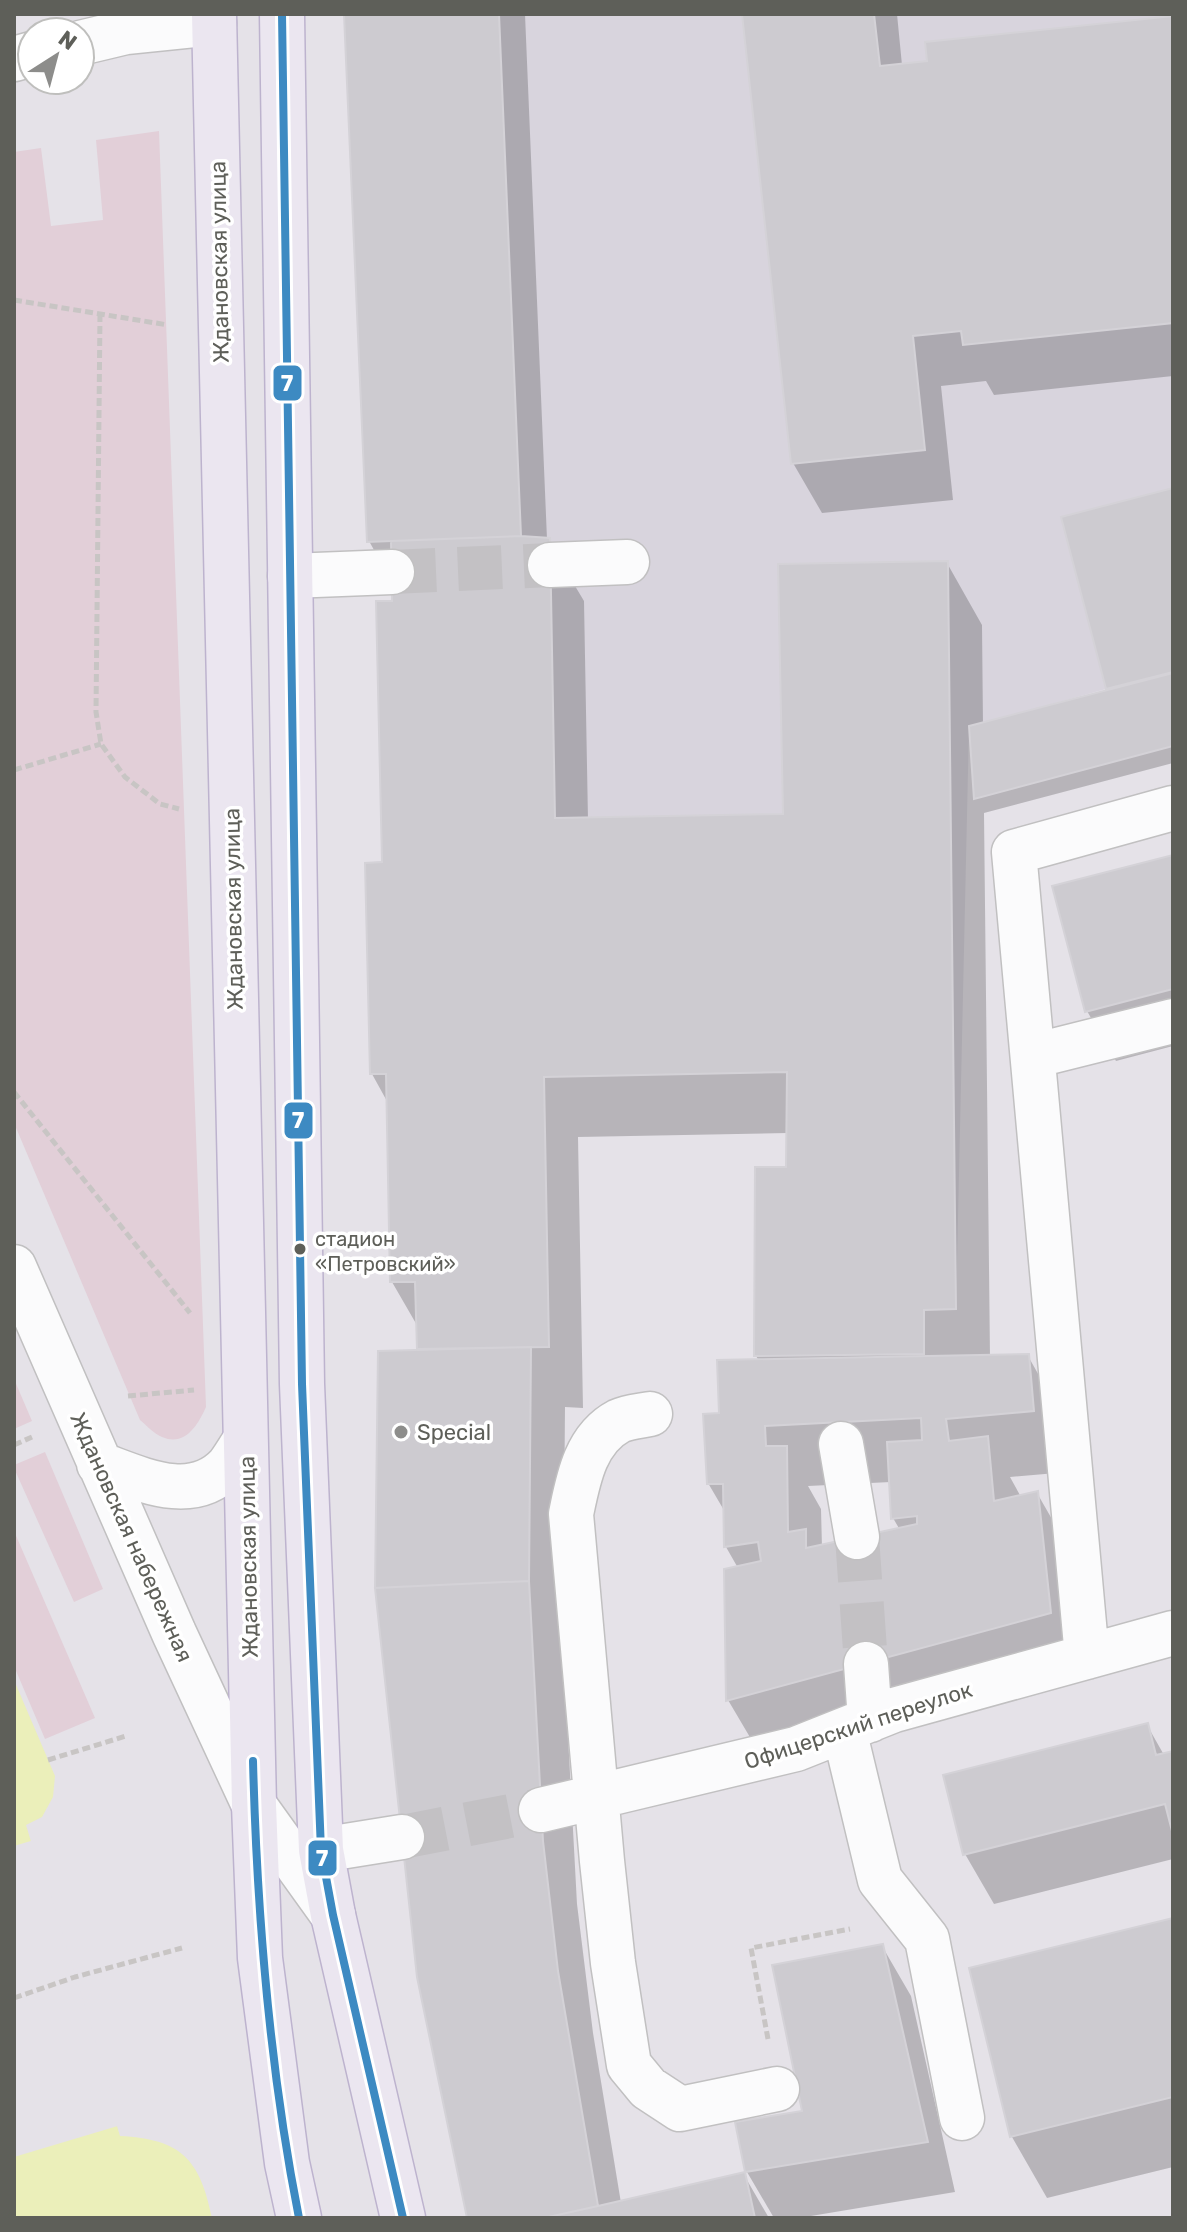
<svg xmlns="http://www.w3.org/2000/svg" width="1187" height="2232" font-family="Rubik,sans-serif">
<rect width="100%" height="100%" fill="#e5e2e8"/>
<!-- education -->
<path fill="#d8d4dd" d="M344,14h829v474l-112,29 45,172 -137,38 -13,582 -32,1v44l-170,2 1,-189h31v-95l-242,5 5,270 -132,2 -2,-67h-25l-4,-207 -16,-1 -5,-211 17,-2 -6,-260 16,-1v-59l-25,1z"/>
<!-- green -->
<path fill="#e2cfd8" d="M159,131l47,1276c-8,18 -21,40 -44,30 -8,-3 -16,-12 -22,-17l-126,-297v-971l27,-4 10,78 52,-6 -7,-80z
M14,1379l18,42 -18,8z
M45,1452l58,137 -29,13 -60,-134v-3z
M14,1531l81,187 -50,21 -31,-73z"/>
<!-- water -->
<path fill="#ebefba" d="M14,1680l41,96 -2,21 -11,20 -16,8 94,311c61,3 80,23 92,82h-198z"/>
<!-- pier -->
<path fill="#e5e2e8" d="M34,1840l87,285 -107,32v-311z"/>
<!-- shadow -->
<path fill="#0003" fill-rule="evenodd" d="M346,14h179l22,525 37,62 4,219 197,-4 162,-253 35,62 1,100 126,-33 -1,-4 65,-198v273l-189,50 6,544 38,-1 35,62 5,54 -58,5 11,20 16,-4 35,61 13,120 -321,87 -36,-61 10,-132 -12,-21 -1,-35 -17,-29 13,-68 38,-54 -3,-5 32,-187v-36l-210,4 5,271 -18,-1 -2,236 14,261 16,129 28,170 123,-28 25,43h-300l-51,-891 -26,-45 -4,-179 -16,-29 12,-210 10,-278 -25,-45zM891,1482l2,36 7,12 -78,17 -1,-38 -13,-23z
M744,14h153l5,51 271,-47v358l-179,19 -8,-14 -45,5 12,114 -131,13 -29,-50z
M1173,857v189l-57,15 -29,-50z
M1147,1725l17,30 9,-2v106l-179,45 -29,-50z
M1173,1920v247l-126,31 -35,-61 -41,-168z
M882,1946l29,50 44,196 -156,26h-25l-27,-46 57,-60z"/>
<!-- building -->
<path fill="#cdcbd0" stroke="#d4d2d7" stroke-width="2" fill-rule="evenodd" d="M344,14h155l22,522 -154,6z
M742,14h132l6,52 47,-5 -2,-19 248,-26v307l-210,22 -2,-14 -48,5 12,114 -134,14z
M1173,488v184l-67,17 -45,-172z
M521,536l29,2 5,280 228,-4 -5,-250 170,-3 8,748 -32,1v44l-170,2 1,-189h31l1,-95 -243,5 5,270 -132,2 -2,-67h-25l-4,-208h-16l-5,-211 17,-1 -6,-261h16l-1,-60z
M1173,673v73l-199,53 -5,-73z
M1173,855v134l-88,23 -33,-126z
M531,1347l-2,234 -154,7 3,-237z
M1029,1354l5,57 -88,8 3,22 39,-5 6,65 44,-10 13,122 -325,88 -2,-132 37,-8 -3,-19 -34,5 -1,-63h-16l-4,-70 16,-1 -2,-53zM921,1418l1,22 -35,2 4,77 26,-3v8l-111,24v-19l-18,3 -1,-86h-21l-1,-20z
M529,1581l14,260 15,130 40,235 -54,12h-77l-50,-241 -42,-389z
M1148,1723l8,32 17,-4v84l-8,-31 -202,51 -20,-80z
M1173,1918v179l-163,40 -41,-169z
M883,1944l45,198 -183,30 -10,-50 67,-11 -30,-146z
M745,2172l10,46h-211l54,-12z"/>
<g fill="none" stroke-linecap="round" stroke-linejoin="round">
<!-- minor-tunnel -->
<path stroke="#c3c1c4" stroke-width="44" stroke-dasharray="44 22" stroke-linecap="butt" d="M392,572l158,-7
M857,1537l9,127
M402,1837l139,-27"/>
<defs>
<path id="minor" d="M80,43l46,-11 88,-9
M14,59l18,-5
M550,565l77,-3
M290,576l102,-4
M1033,1056l140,-35
M14,1267l160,366 80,172 79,110
M650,1414c-10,2 -22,3 -31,7 -34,18 -41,59 -48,93l31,347 11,102 16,102 19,23 32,21 97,-20
M841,1444l16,93
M99,1464c42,15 93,41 129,2 6,-8 12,-18 17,-26
M1087,1657l-73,-805 159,-44
M866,1664l4,56
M844,1730l36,150 47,59 35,179
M541,1810l255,-61 98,-39 279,-77
M321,1850l81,-13"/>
<path id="major" d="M214,14l40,1791 6,153 27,205 12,55
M282,14l20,1370 19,466 12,65 70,303"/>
</defs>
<!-- minor casing -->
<use href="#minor" stroke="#c1c0c1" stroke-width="47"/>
<!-- major casing -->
<use href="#major" stroke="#bdb3ce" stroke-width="47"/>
<!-- path -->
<path stroke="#c8c5c4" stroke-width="5" stroke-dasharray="8 4" stroke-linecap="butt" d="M14,300l154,25
M100,314l-4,398 5,32 24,33 35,27 19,5
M14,770l87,-26
M14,1092l176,221
M128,1396l66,-6
M14,1445l18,-8
M48,1760l78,-24
M14,1998l61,-21 107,-29
M768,2039l-17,-91 99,-19"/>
<!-- minor -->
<use href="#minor" stroke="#fbfbfc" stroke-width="44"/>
<!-- major -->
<use href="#major" stroke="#ebe6f0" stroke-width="44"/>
<defs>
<path id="bus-1" d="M282,14l20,1370 19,466 12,65 70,303
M253,1761c4,154 16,306 46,457"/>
</defs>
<!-- bus-1 casing -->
<use href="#bus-1" stroke="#fff" stroke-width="14"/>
<!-- bus-1 -->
<use href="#bus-1" stroke="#3d8ac2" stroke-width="8"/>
</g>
<!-- markers -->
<circle fill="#5e5f59" stroke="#fff" stroke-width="3" cx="300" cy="1249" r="7"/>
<circle fill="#8d8d8b" stroke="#fff" stroke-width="3" cx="401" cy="1432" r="8"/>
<g text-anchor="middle" stroke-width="7" stroke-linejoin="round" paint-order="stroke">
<!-- bus labels -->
<g font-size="20" fill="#5e5f59" stroke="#fff" text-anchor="start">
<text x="315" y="1246">стадион<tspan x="315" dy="25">«Петровский»</tspan></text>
</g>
<!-- street labels -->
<g font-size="22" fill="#5e5f59" stroke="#fff">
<text transform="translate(219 262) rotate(-91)" y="8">Ждановская улица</text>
<text transform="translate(233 909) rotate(-91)" y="8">Ждановская улица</text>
<text transform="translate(132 1537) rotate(66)" y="8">Ждановская набережная</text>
<text transform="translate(248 1557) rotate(-91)" y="8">Ждановская улица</text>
<text transform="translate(858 1725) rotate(-18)" y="8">Офицерский переулок</text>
</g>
<!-- poi labels -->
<g font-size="22" fill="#5e5f59" stroke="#fff" text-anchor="start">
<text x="417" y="1440">Special</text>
</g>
</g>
<g stroke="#fff" stroke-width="3">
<rect x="272" y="364" width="31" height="38" rx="8" fill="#3d8ac2"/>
<rect x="283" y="1101" width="31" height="39" rx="8" fill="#3d8ac2"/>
<rect x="307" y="1839" width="31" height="38" rx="8" fill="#3d8ac2"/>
</g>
<g font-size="22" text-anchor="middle" font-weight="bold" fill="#fff">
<text x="287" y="391">7</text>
<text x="298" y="1128">7</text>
<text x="322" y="1866">7</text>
</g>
<!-- border -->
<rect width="1187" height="2232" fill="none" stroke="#5e5f59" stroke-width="32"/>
<!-- north arrow -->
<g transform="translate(56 56) rotate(36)"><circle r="38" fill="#ffffff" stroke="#bfbfbd" stroke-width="2"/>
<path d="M0-6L14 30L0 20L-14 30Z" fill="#8d8d8b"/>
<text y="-12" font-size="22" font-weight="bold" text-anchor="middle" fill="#5e5f59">N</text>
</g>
</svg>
